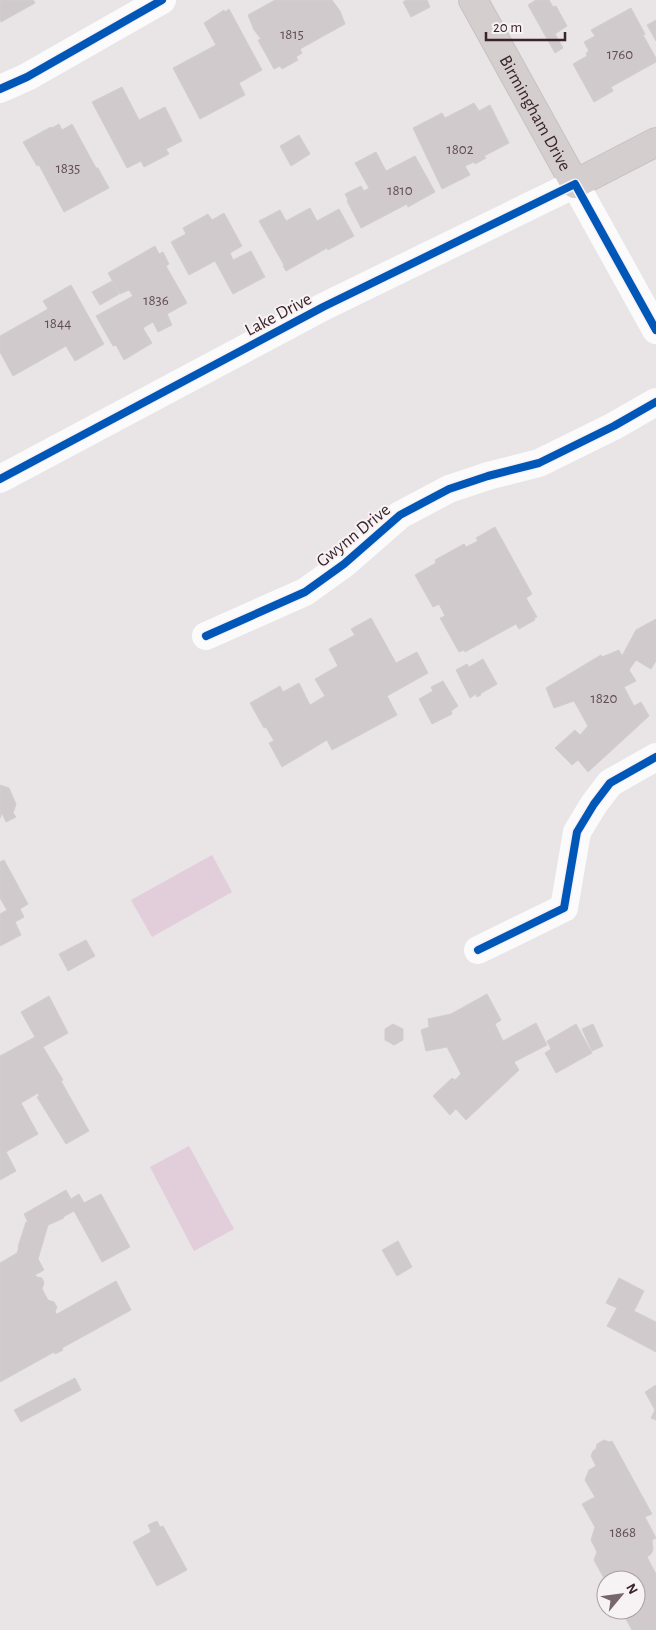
<svg xmlns="http://www.w3.org/2000/svg" width="656" height="1630" font-family="'Alegreya Sans',sans-serif">
<rect width="100%" height="100%" fill="#e9e4e6"/>
<!-- green -->
<path fill="#e1ceda" d="M212,855l20,37 -80,45 -21,-37z
M189,1146l45,83 -40,22 -44,-84z"/>
<!-- building -->
<path fill="#d0cacc" stroke="#d2cdcf" d="M0,0h33l2,3 -34,19 -1,-3z
M275,0h57l8,11 5,13 -45,25 2,4 -6,4 2,3 -16,9 -2,-3 -6,3 -16,-29 3,-1 -7,-9 -6,-15z
M406,0h21l3,7 -19,10 -8,-15z
M536,0h13l4,7 3,-1 11,20 -12,8 8,14 -8,5 -27,-48z
M631,8l14,26 -2,1 13,23v4l-45,25 2,4 -19,11 -21,-38 14,-8 -1,-3 3,-2 -5,-9 11,-6 -4,-6z
M229,9l33,61 -23,13 6,12 -45,24 -27,-51 43,-23 -12,-22 20,-13 1,2z
M656,20v21l-9,-16z
M122,87l17,33 26,-13 17,34 -16,8 3,5 -25,13 -3,-6 -14,7 -35,-66z
M474,103l5,8 11,-6 19,38 -25,13 2,2 -11,6 -1,-2 -9,4 5,9 -28,14 -29,-61 29,-15 3,5z
M59,124l3,6 10,-6 24,44h2l11,20 -45,24 -25,-47 -2,1 -14,-24 28,-15 1,1z
M299,135l11,19 -19,12 -11,-20z
M376,152l10,19 29,-15 20,36 -27,15 -1,-3 -46,24 -14,-27 1,-1 -3,-6 16,-8 3,5 5,-3 -14,-25z
M310,208l7,13 22,-12 15,27 -26,14 -1,-2 -41,23 -3,-5 1,-1 -25,-44 21,-11 6,11z
M224,213l18,33 -12,7 3,7 18,-9 14,26 -32,17 -18,-33 -26,14 -18,-33 15,-8 -3,-6 25,-14 4,6z
M155,246l4,8 4,-2 6,12 -3,2 21,37 -20,11 5,11 -14,7 -5,-10 -10,6 9,15 -28,17 -8,-15 -3,1 -17,-30 37,-20 -4,-6 -9,4 -12,-21z
M112,281l7,13 -19,11 -8,-13z
M71,285l33,59 -29,17 -9,-15 -53,30 -13,-24v-16l48,-27 -5,-8z
M495,527l37,67 -6,4 11,19 -3,1 1,2 -16,9 -3,-5 -51,28 -1,-2 -5,2 -19,-34 5,-2 -6,-12 -6,3 -18,-32 21,-12 -1,-3 29,-16 2,3 12,-6 -2,-3z
M371,618l25,45 21,-11 11,21 -41,23 10,19 -65,35 -5,-10 -45,27 -13,-24 5,-2 -8,-14 -2,1 -14,-25 30,-17 3,6 16,-9 11,22 15,-9 -10,-17 23,-13 -9,-17 26,-14 -4,-6z
M656,619v42l-5,8 -15,-9 -7,10 7,11 -12,6 10,19 7,-4 8,14 -61,56 -10,-12 -6,5 -17,-17 20,-18 5,5 8,-9 -14,-25 -20,7 -8,-20 55,-33 1,2 17,-7 3,6 14,-26z
M483,659l14,25 -17,10 1,1 -4,2 -1,-3 -6,4 -14,-28 11,-6 2,3z
M443,681l15,25 -7,5 1,3 -20,10 -13,-25 14,-8 -2,-4z
M0,785l9,3 7,16 -3,9 3,4 -10,5 -4,-9 -2,5z
M4,860l24,44 -8,5 4,8 -9,5 6,13 -21,11v-32l7,-4 -7,-12v-36z
M86,940l9,16 -27,15 -9,-17z
M487,994l14,26 -6,4 8,17 33,-18 11,22 -33,17 5,8 -53,50 -10,-11 -6,6 -17,-19 19,-18 3,2 6,-6 -14,-27 -21,4 -5,-21 8,-3 -1,-8 23,-5z
M49,996l19,37 -25,14 20,33 -2,1 28,50 -23,13 -29,-47 2,-1 -1,-3 -17,10 17,31 -32,18 10,19 -16,9v-124l35,-19 -14,-25z
M393,1024l10,5v11l-9,5 -9,-5v-11z
M576,1024l16,29 -36,20 -11,-20 6,-4 -4,-8z
M593,1024l10,22 -11,5 -10,-22z
M66,1190l5,9 8,-5 5,9 17,-9 29,53 -28,15 -28,-51 -11,6 1,1 -16,7 -10,34 6,11 -9,5 2,2 5,1 2,5 -2,6 6,11 6,2 3,5 -2,5 2,2 59,-33 15,29 -69,38 1,2 -8,4 -1,-2 -54,30v-119l17,-10 2,-6h-1l8,-25h2l-4,-8z
M398,1241l14,26 -15,9 -15,-26z
M619,1278l25,13 -10,20 22,11v30l-49,-26 10,-18 -11,-5z
M75,1378l6,12 -60,32 -7,-12z
M656,1385v35l-5,-2 4,-8 -10,-18z
M604,1440l5,2 3,-1 40,73 -7,3 11,21 -4,2 1,10 -2,4 -4,3 9,17v56h-24l-11,-20h15v-30h-30v2l-12,-22 3,-8 -6,-12 4,-13 -13,-23 13,-7 -10,-17 4,-10 7,-4 -5,-10 2,-5 3,-2 1,-5z
M157,1521l3,6 3,-1 24,44 -30,16 -24,-44 18,-10 -3,-7z"/>
<g fill="none" stroke-linecap="round" stroke-linejoin="round">
<defs>
<g id="major">
<path id="s1" d="M473,0l102,184 81,-42"/>
</g>
</defs>
<!-- major casing -->
<use href="#major" stroke="#c8c1c3" stroke-width="30"/>
<!-- minor -->
<path stroke="#fcfbfb" stroke-width="28" d="M0,89l27,-12 135,-77
M0,479l323,-172 252,-123 81,146
M206,636l99,-44 39,-28 56,-49 49,-26 39,-13 51,-13 75,-37 42,-24
M478,950l86,-42 13,-76 17,-28 16,-21 46,-26"/>
<!-- major -->
<use href="#major" stroke="#d4cecf" stroke-width="28"/>
<defs>
<path id="cycleway" d="M0,89l27,-12 135,-77
M0,479l323,-172 252,-123 81,146
M206,636l99,-44 39,-28 56,-49 49,-26 39,-13 51,-13 75,-37 42,-24
M478,950l86,-42 13,-76 17,-28 16,-21 46,-26"/>
</defs>
<!-- cycleway casing -->
<use href="#cycleway" stroke="#f7f2f4" stroke-width="11"/>
<!-- cycleway -->
<use href="#cycleway" stroke="#0057b8" stroke-width="8"/>
</g>
<g text-anchor="middle" stroke-width="4" stroke-linejoin="round" paint-order="stroke">
<!-- number labels -->
<g font-size="15" fill="#614e54">
<text x="292" y="39">1815</text>
<text x="620" y="59">1760</text>
<text x="460" y="154">1802</text>
<text x="68" y="173">1835</text>
<text x="400" y="195">1810</text>
<text x="156" y="305">1836</text>
<text x="58" y="328">1844</text>
<text x="604" y="703">1820</text>
<text x="623" y="1537">1868</text>
</g>
<!-- street labels -->
<g font-size="18" fill="#3a2329" stroke="#f7f2f4">
<text dy="6" stroke="none"><textPath href="#s1" startOffset="129">Birmingham Drive</textPath></text>
<text transform="translate(278 314) rotate(-28)" y="6">Lake Drive</text>
<text transform="translate(353 535) rotate(-39)" y="6">Gwynn Drive</text>
</g>
</g>
<!-- north arrow -->
<g transform="translate(621 1595) rotate(61)"><circle r="24" fill="#f7f2f4" stroke="#ab9fa3"/>
<path d="M0-4L9 19L0 12L-9 19Z" fill="#77676b"/>
<text y="-8" font-size="14" font-weight="bold" text-anchor="middle" fill="#3a2329">N</text>
</g>
<!-- scale -->
<path d="M486 32v8h79v-8" fill="none" stroke="#3a2329" stroke-width="2.5"/>
<text x="493" y="32" font-size="15" fill="#3a2329" stroke="#f7f2f4" stroke-width="4" paint-order="stroke">20 m</text>
</svg>
